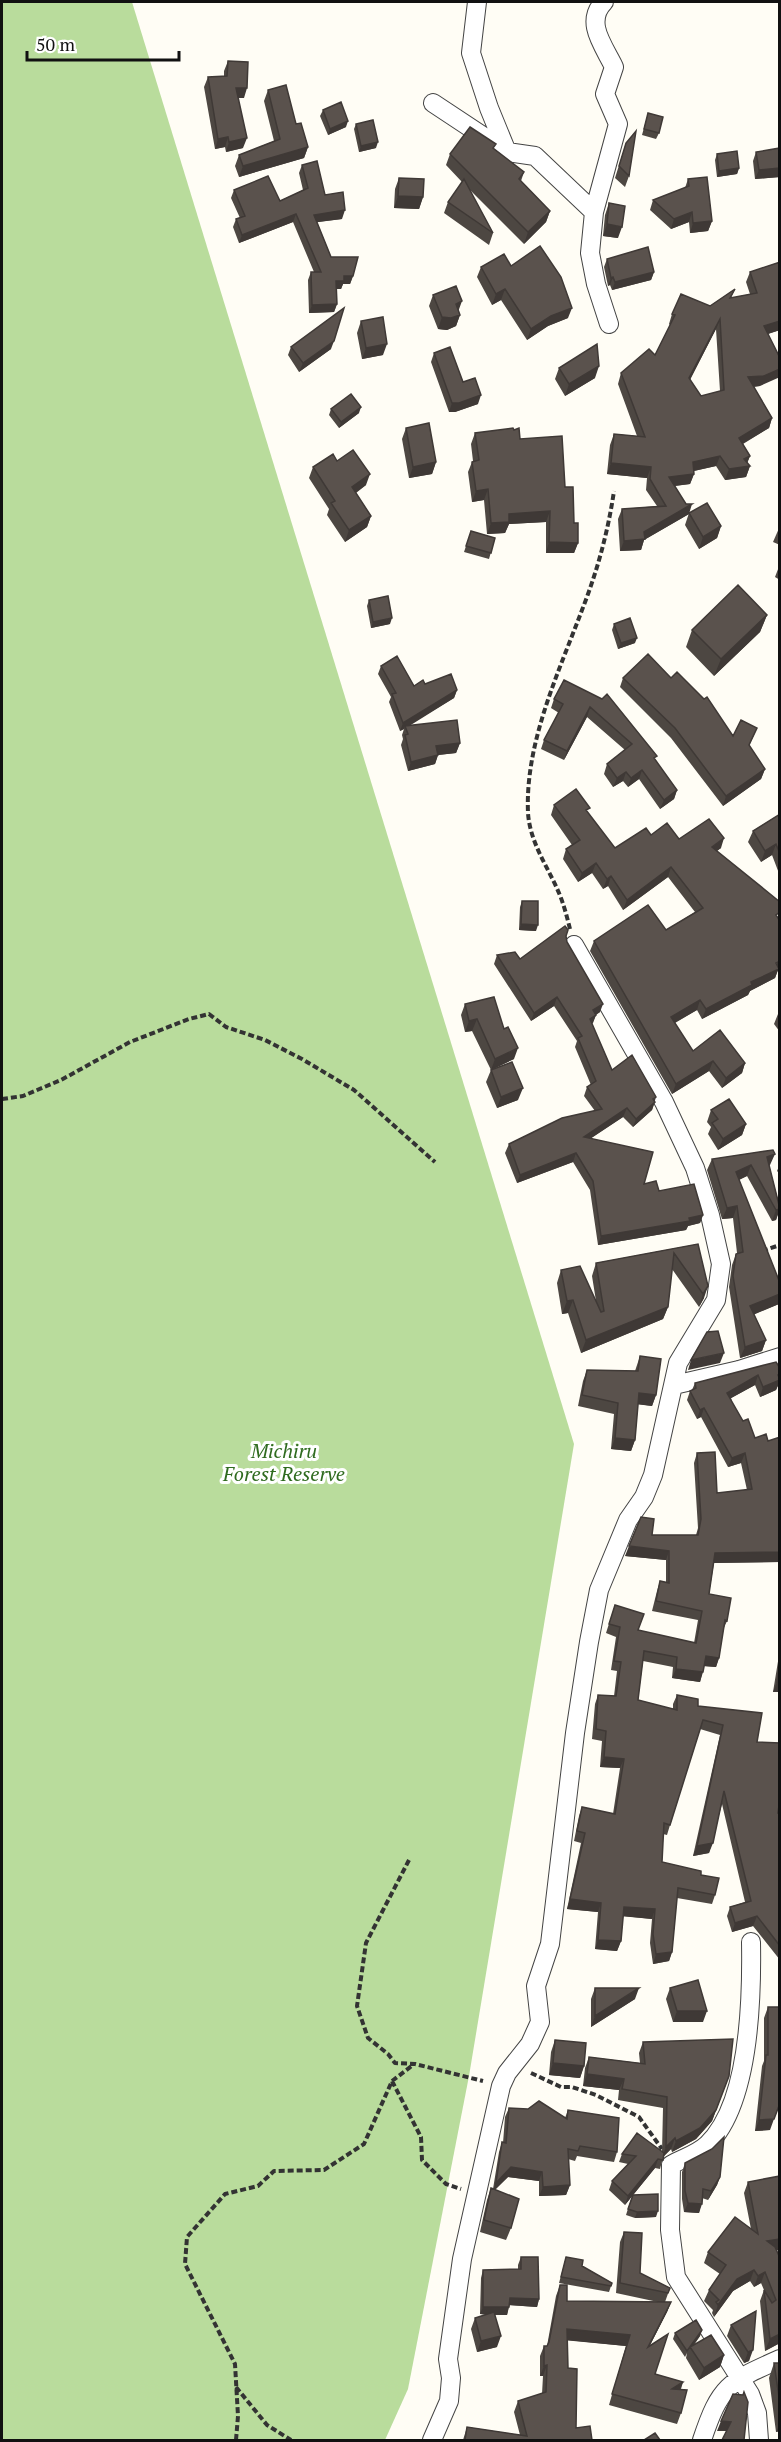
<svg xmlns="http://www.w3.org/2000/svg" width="781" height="2442" font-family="'PT Serif',serif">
<rect width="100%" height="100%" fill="#fffdf5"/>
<!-- forest -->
<path fill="#b9dc9c" d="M2,2h130l442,1442 -105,632 -61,313 -23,51h-383z"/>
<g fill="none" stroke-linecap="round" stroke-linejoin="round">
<defs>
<path id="minor" d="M477,2l-6,51 18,55 18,44
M604,2c-20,20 0,44 10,65l-9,27 13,30 -24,88 -4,41 6,31 13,40
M433,103l74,49 28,4 59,56
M674,1385l65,-15 41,-13
M751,1942c1,57 -1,162 -44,203 -11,10 -24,13 -36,20l-1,65 6,47 74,117 7,19 2,27
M432,2440l17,-39 2,-23 -3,-19 14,-100 39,-173 6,-13 23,-29 10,-22 -4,-36 14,-42 25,-211 14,-91 10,-52 29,-70 16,-23 9,-22 25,-112 38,-63 5,-36 -11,-49 -15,-47 -31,-66 -90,-157
M702,2440c18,-54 26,-58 78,-81"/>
</defs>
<!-- minor casing -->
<use href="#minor" stroke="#444" stroke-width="20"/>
<!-- path -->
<path stroke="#333" stroke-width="4" stroke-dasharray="6 3" stroke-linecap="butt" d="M570,929c-3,-12 -6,-24 -11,-36 -11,-26 -29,-50 -31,-80 -3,-70 30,-139 54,-203 15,-38 26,-78 32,-119
M2,1099l21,-3 38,-16 69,-38 59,-23 20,-5 17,13 39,13 37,19 52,31 81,72
M762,1251l18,-6
M409,1860l-43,83 -9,63 11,32 20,16 7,9 20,1 68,17
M531,2073l30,14h11l24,8 43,22 23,32
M392,2081l21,-16
M236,2387l31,38 24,15
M236,2440l2,-24 -3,-52 -50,-100 2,-27 38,-43 33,-8 16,-15 50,-1 40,-26 28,-63 29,56 1,23 24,24 15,5"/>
<!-- minor -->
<use href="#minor" stroke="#fff" stroke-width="18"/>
</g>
<!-- wall -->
<path fill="#4d4742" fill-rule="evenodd" d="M228,61l16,37h-6l5,50 -17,4 -1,-5 -10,2 -11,-62 4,-10h16v-6z
M268,90l40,57 -4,11 -65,19 -4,-11 4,-11 35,-14 -10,-40z
M323,110l23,17 -18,8 -8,-19z
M648,113l11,20 -3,6 -14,-4z
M356,124l20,24 -17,4 -5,-23z
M626,143l3,33 -4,11 -10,-9z
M780,148v29l-25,2 -2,-18 3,-9z
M494,149l30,23 -3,9 29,30 -4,11 -22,22 -55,-55 24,44 -4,12 -45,-32 4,-11 14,-20 -16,-17 4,-11z
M717,154l22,14 -2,6 -20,3 -2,-17z
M302,165l40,54 -25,3 14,35 22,19 -3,8h-7l-2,5h-4v15l-3,8 -25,1 -1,-33 3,-8h3l-21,-50 -54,21 -6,-16 3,-8 4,-1 -9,-20 3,-8 46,11 23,-11 -4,-17z
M399,178l24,19 -4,12 -25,-1 1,-19z
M688,179l24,42 -4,10 -18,2 -1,-11 -18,7 -21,-19 3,-10 32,-12z
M609,203l9,35 -15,-2 2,-21z
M607,259l47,13 -3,8 -39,10 -2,-5 -2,1 -4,-19z
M780,262v68l-12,4 -8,52 -6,1 18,31 -3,10 -26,16 7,12 -3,7 3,3 -4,11 -21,3 -9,-14 -22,5v3l-4,10 -15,2 14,28 -45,26 -3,10 -21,1 -2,-32 4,-10 35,-3 -11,-16 1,-12 -40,-4 3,-29 4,-11 23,2 -19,-52 3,-11 34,-18 15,-30 -1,-1 3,-10 38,-8 25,-17 -4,9 19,-4 -4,-12 4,-10zM716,329l4,62 -19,5 -11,-16z
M511,266l57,52 -20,8 -21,14 -26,-40 -9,5 -15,-28 4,-10z
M433,295l25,15 2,5 -4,11 -9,4 -9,-1 -9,-23z
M361,321l22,34 -21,4 -5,-26z
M291,347l40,2 -32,23 -11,-17z
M434,353l29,29 15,22 -23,8h-6l-18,-50z
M559,368l36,10 -30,18 -10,-17z
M331,409l28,4 -20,15 -10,-13z
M406,428l30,34 -4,12 -23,4 -7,-39z
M475,433l45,6 45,48 9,36 4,20 -4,10h-28v-31l-37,2 -4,9 -18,1 -3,-34 -12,2 -4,-30 4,-10 1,-1 -2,-17z
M337,461l29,24 -10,8 15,23 -4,11 -22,15 -18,-27 2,-6 -20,-31 4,-11z
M689,513l32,13 -4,12 -18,11 -14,-24z
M780,526v19l-7,-3z
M471,531l24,7 -6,21 -25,-7z
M780,564v16l-5,-3z
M369,600l21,24 -19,4 -4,-22z
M767,615l-7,17 -46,44 -28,-29 6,-17z
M614,624l21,19 -17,6 -6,-19z
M381,666l33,20 11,-2 32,6 -3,8 -45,27 51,18 -4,10 -18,2 -3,9 -27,7 -7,-26 2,-6 -1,-4 2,-6 -4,2 -11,-29 2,-5 -13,-23z
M623,678h48l62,58 24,-8 -8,18 16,23 -4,10 -38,27 -52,-68 -51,-51z
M564,680l91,80 22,30 -3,9 -14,10 -21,-30 -11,8 -5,-6 -10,6 -9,-13 3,-10 18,-14 -38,-33 -23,43 -23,-11 3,-9 15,-27 -8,-5 3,-9z
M554,805l34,8 27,35 36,-13 28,4 42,9 -4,3 61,119 -3,8 -25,13 -2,4 -46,24 -5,-9 -22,13 18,28 52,12 -3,10 -20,15 -13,-17 -37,23 -82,-143 4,-10 72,-11 29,-18 -27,-35 -45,33 -15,-24 -5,3 -11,-16 -14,9 -15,-23 3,-10 6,-4 -21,-30z
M780,814v62l-8,-21 -11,7 -13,-20 5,-11z
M522,901l14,30 -17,-1 1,-23z
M566,936l1,6 33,70 -4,3 -4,9 20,46 43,32 -3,8 -19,17 -10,-10 -32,21 53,46 15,7 44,24 -3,8 -12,3 -2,4 -88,15 -8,-55 -17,-28 -56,21 -12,-30 4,-9 86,-33 -11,-15 3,-9 4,-2 -16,-38 2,-6 -23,-35 -23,15 -37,-57 3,-9 23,4z
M465,1004l49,55 -23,11 -19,-39 -7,1 -4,-17z
M780,1012v20l-6,-8 4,-10z
M491,1070l27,30 -21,8 -11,-26z
M711,1110l35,14 -4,11 -24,15 -10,-16 3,-7 -4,-5z
M712,1159l58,6 -1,1 11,41 -4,13 -4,1 -25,-45 -8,4 41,103 -1,21 -25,10 12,26 -4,11 -22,7 -11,-71 3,-22 4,-11 1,-1 -4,-35 -11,1 -15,-49z
M780,1164v10l-3,-3z
M698,1244l6,54 -5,9 -27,-38 -4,38 -5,12 -82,34 -13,-40 -6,1 -5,-31 4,-13 35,31 -4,-25 4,-13z
M640,1356l16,39 -4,11 -14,-2 -3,36 -4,11 -20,-2 3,-35 -36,-8 5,-25 4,-11 48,1z
M780,1368v13l-4,9 -16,7 -5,-12 -24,13 49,164 -66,1 -5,31 18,27 -4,9 -4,28 -3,9 -12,-1 -4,16 -28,-4 1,-11 -30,-6 -5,39 35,9v-5l4,-9 21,11 59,36 21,71h2v147l-27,-34 -21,6 -5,-16 3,-9 15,-5 -23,-98 -13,49 -16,3 27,-121 -20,-6 -30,96 -3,10 -4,-1 -1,28 39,13 14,20 -3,9 -35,-6 -5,54 -3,9 -16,3 -3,-21 2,-24 -29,-3 -2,25 -4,10 -22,-2 3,-37 -31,-3 14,-66 -7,-2 5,-25 3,-9 31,7 7,-46 -20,-1 2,-26 -10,-2 3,-35 3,-9 16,1 3,-25 -6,-1 5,-33 -10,-4 9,-28 23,25 56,13 4,-23 -46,-9 5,-20 3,-10 6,1v-22l-41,-4 27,-21h44l2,-7 -4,-65 3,-10 20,40 30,-3 -6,-27 -13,4 -27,-50 -4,2 -10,-19 3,-9 2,-1 3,-7z
M780,1649v43h-7z
M595,1988l40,11 -44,28v-28z
M670,1988l33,34h-30l-7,-23z
M768,2007l2,123 -15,1 7,-65 2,-5v-43z
M555,2040l29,26 -4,12 -31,-3 2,-23z
M643,2042l86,34 -17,45 -16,18 -24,13 -1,-3 -8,8 -3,12 -5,-1 -22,27 23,22 -21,1 -9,-3 6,-19 -7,9 -16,-15 3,-9 16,-17 -9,-2 3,-8 40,-2 1,-44 -45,-8 1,-10 -36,-4 2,-18 4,-11 51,6 -1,-10z
M509,2108l56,10 3,-8 49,42 -3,10 -37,-6 -2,5 -7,-2 2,26 -4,10 -27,1v-15l-31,-4 -13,13 16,38 -5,12 -26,-8 7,-32 4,-12 2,1 6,-37 3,-10 1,1 2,-26z
M685,2163l35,14 -3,8 -9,15 -6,-2 -3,15 -15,-1 -2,-13v-27z
M748,2182l32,68h-4l4,93 -15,8 -5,-50 4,-11 -3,-7 -7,4 -4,-6 -17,10 -19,26 -2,-4 1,-3 -9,-9 5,-11 11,-16 -16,-11 4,-11 43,-23 -7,-36z
M624,2232l16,41 30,15 -5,14h6l-4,10 -17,33 5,29 28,8 -2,7v24l-4,11 -68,-19 17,-59 -59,-6 1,28 8,60 16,12h-129l4,-13 53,8 -6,-23 4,-11 24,-7 1,-18h-3v-20l4,-10h3l9,-50 4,-11 7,16 91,1 -42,-9 4,-51z
M521,2257l18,42 -2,8 -28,-2 -2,10h-12l2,32 -20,5 -6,-23 4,-11 12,-3 -7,-1 1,-36 2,-8 35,-1v-4z
M566,2257l46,26 -3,9 -50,-9z
M756,2311l-7,50 -5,2 -17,-27 4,-11z
M702,2330l-2,6 -6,9 30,10 -4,12 -21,13 -13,-22 1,-5 -2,4 -12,-18 2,-6z
M774,2363h6v68l-4,1 -7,-54z"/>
<!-- shaded-wall -->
<path fill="#3f3936" d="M236,88h11l-3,10h-12z
M348,121l-2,6 -18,8 2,-6z
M228,137l-3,10 -10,2 3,-10z
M247,138l-4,10 -17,4 3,-10z
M378,142l-2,6 -17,4 2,-6z
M308,147l-4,11 -65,19 4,-11z
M739,168l-2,6 -20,3 2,-6z
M780,168v9l-25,2 4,-9z
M398,196l25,1 -4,12 -25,-1z
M345,210l-3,9 -31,4 3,-8z
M550,211l-4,11 -22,22 4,-12z
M692,212l-3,10 -18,7 3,-10z
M296,214l-3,8 -54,21 3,-8z
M712,221l-4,10 -18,2 3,-10z
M607,224l15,3 -4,11 -15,-2z
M654,272l-3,8 -39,10 3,-8z
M344,276h9l-3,8h-7l-2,5h-7l2,-8z
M613,277l-3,8 -2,1 3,-8z
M505,289l-4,11 -9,5 4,-11z
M462,301l-4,11 -2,-8z
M337,304l-3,8 -25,1 3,-8z
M572,308l-4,10 -20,8 -21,14 4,-11 20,-13z
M460,315l-4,11 -9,4 -9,-1 4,-12z
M720,319l-4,10 -31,60 4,-11z
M780,321v9l-19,6 3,-10z
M334,341l-3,8 -32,23 4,-9z
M387,344l-4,11 -21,4 4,-11z
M599,366l-4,12 -30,18 4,-12z
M780,369v8l-20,9 -16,1 4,-10z
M481,395l-3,9 -23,8h-6l3,-9z
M361,407l-2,6 -20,15 2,-6z
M772,418l-3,10 -34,20 4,-10z
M720,456l-4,10 -27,6 4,-10z
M750,456l-4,10h4l-4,11 -21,3 4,-11z
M436,462l-4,12 -23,4 4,-11z
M611,463l40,4 -4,11 -40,-4z
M370,474l-4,11 -19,14 5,-12z
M694,474l-4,10 -25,3 4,-10z
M488,489l-4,11 -12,2 4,-11z
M692,504l-3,10 -45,26 -3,10 -21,1 4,-10 20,-9z
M550,511l-4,11 -37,2 -4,9 -18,1 4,-11 18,-9z
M371,516l-4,11 -22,15 4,-12z
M721,526l-4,12 -18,11 4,-12z
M549,542l29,1 -4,10h-28z
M767,615l-7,17 -46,44 7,-17z
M392,618l-2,6 -19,4 2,-6z
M637,638l-2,5 -17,6 3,-6z
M457,690l-3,8 -48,30 -1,-2 -1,3 -4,2 3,-8z
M590,707l-3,10 -23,43 3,-9z
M460,743l-4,10 -18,2 -3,9 -27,7 3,-9 25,-16z
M765,769l-4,10 -38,27 3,-10z
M642,770l-3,9 -11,8 3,-9z
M626,772l-3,9 -10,6 4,-9z
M677,790l-3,9 -14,10 4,-9z
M724,838l-3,10 -13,9 4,-10z
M776,844l-4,11 -11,7 4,-11z
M596,863l-4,10 -14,9 4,-9z
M671,867l-3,10 -45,33 4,-10z
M611,876l-3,10 -5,3 4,-10z
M521,924l17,1 -2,6 -17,-1z
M780,961v8l-2,1 -3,8 -25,13 -2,4 -46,24 4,-10 45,-27z
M557,997l-3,9 -23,15 3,-8z
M700,1000l-3,10 -30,17 4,-10z
M603,1004l-3,8 -10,6 3,-8z
M596,1015l-3,8 -6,4 3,-8z
M477,1019l-5,12 -7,1 4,-11z
M518,1048l-4,11 -23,11 4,-11z
M713,1061l-4,10 -37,23 4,-10z
M745,1063l-3,10 -20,15 4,-10z
M523,1088l-5,12 -21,8 4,-11z
M656,1097l-4,13 -19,17 3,-8 17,-20z
M627,1108l-4,9 -42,28 3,-8z
M746,1124l-4,11 -24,15 5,-11z
M576,1153l-3,9 -56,21 3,-8z
M775,1154l-5,11 -7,3 4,-11z
M751,1165l-4,11 -15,7 4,-11z
M737,1206l-4,12 -11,1 5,-11z
M780,1209l-4,11 -4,1 4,-11z
M703,1215l-3,8 -12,3 -2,4 -88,15 3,-9z
M708,1286l-4,12 -5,9 4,-13z
M780,1294l-1,10 -33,14 4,-12z
M573,1300l-5,13 -6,1 5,-13z
M668,1307l-5,12 -82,34 5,-13z
M766,1340l-4,11 -22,7 5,-11z
M724,1353l-4,10 -32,7 3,-10z
M780,1373l-2,8h2l-4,9 -16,7 3,-10z
M758,1375l-3,10 -31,17 3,-9z
M639,1393l17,2 -4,11 -17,-2z
M704,1408l-3,9 -4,2 3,-9z
M615,1438l20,2 -4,11 -20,-2z
M745,1453l-4,10 -13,4 4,-9z
M629,1546l40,5 -3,9 -41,-4z
M780,1552v10l-69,1 4,-10z
M706,1656l13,2 -3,9 -13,-1z
M676,1669l27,3 -3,10 -28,-4z
M777,1682h3v10h-7z
M604,1757l20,2 -4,9 -20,-1z
M713,1843l-4,10 -16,3 4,-10z
M570,1899l31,4 -3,9 -31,-3z
M624,1907l31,2 -3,10 -32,-3z
M757,1916l-4,10 -21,6 3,-9z
M598,1940l23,1 -4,10 -22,-2z
M672,1952l-3,9 -16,3 3,-10z
M639,1988l-4,11 -44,28 4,-11z
M677,2011h30l-4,11h-30z
M553,2063l31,3 -4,12 -31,-3z
M587,2074l37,5 -5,11 -36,-4z
M729,2076l-17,45 -16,18 -24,13 4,-11z
M774,2119l-4,11 -15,1 4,-11z
M675,2138l-4,11 -9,9 4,-11z
M658,2159l-3,9 -30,37 3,-9z
M511,2167l31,5 -3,9 -31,-4 -16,15 4,-9z
M720,2177l-3,8 -9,15 3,-9z
M570,2185l-4,10 -27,1 4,-9z
M688,2203l14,1 -3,9 -15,-1z
M658,2211l-2,6 -21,1 2,-6z
M780,2239v11l-17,2 4,-11z
M754,2270l-4,11 -17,10 -19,26 4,-12 19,-26z
M765,2272l-4,11 -7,4 4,-11z
M510,2298l29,1 -2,8 -30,-2z
M671,2302l-4,10 -23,45 4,-10z
M483,2307h26l-2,8 -27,-1z
M567,2329l63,6 -4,11 -63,-6z
M702,2330l-2,6 -9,12 -1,-1z
M780,2334v9l-15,8 5,-12z
M501,2336l-4,11 -20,5 4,-11z
M753,2350l-4,11 -5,2 4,-11z
M724,2355l-4,12 -21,13 5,-12z
M547,2365l-4,11h-3l4,-10z
M683,2382l-4,10 -7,-3z
M721,2421l10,1 -4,9h-10z
M780,2423v8l-4,1z"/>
<!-- building -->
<path fill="#5a524d" stroke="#3f3936" stroke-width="1.5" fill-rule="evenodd" d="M228,61l20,1 -1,26h-11l11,50 -18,4 -1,-5 -10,2 -10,-62 19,-1z
M286,85l10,39 5,-1 7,24 -65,19 -4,-11 41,-16 -12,-49z
M341,102l7,19 -18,8 -7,-19z
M648,113l15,4 -4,16 -15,-4z
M373,120l5,22 -17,4 -5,-22z
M470,127l26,17 -3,4 31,24 -5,7 31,32 -22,21 -78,-78z
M636,131l-7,45 -10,-10 7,-23z
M780,148v20l-21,2 -3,-18z
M737,151l2,17 -20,3 -2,-17z
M317,161l8,34 18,-3 2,18 -31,5 17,42h27l-5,19h-9v5h-8l1,23 -25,1 -1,-33h10l-25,-58 -54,21 -6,-16 9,-3 -11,-26 34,-14 12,25 28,-13 -6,-23z
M707,177l5,44 -19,2 -1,-11 -18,7 -21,-19 36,-14 -1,-7z
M399,178l25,1 -1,18 -25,-1z
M464,179l29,54 -45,-31z
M609,203l16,3 -3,21 -15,-3z
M540,246l21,31 11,31 -21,8 -20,13 -26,-40 -9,5 -15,-27 23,-13 7,12z
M648,247l6,25 -39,10 -2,-5 -2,1 -4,-19z
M780,262v59l-16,5 16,32v11l-16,7 -16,1 24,41 -33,20 11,18 -6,3 6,7 -21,3 -9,-13 -27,6 1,12 -25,3 17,27h6l-48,28 1,7 -21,2 -2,-32 44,-3 -16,-27 1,-12 -40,-4 3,-29 31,3 -24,-64 28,-24 6,6 20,-40 -3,-1 9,-20 29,12 25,-17 -5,9 27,-5 -7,-21zM720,319l4,71 -23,6 -12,-18z
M456,286l6,15 -6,3 4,11 -9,3 -9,-1 -9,-22z
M344,308l-10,33 -31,22 -12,-16z
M383,317l4,27 -21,4 -5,-27z
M597,344l2,22 -30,18 -10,-16z
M450,347l13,35 12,-4 6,17 -22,8h-7l-18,-50z
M351,394l10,13 -20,15 -10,-13z
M429,423l7,39 -23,5 -7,-39z
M513,428l1,2 5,-2 1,11 42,-3 3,51h8l1,36h4v20l-29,-1 1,-31 -41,3v8l-18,1 -3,-34 -12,2 -4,-29 7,-2 -4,-27z
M353,450l17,24 -18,13 19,29 -22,14 -18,-27 4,-2 -22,-34 20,-13 4,7z
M707,503l14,23 -18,11 -14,-24z
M471,531l24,7 -4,15 -25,-7z
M738,585l29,30 -46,44 -29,-29z
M388,596l4,22 -19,4 -4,-22z
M630,618l7,20 -16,5 -7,-19z
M648,654l23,24 6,-6 27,27 3,-2 26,39 8,-16 16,8 -8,17 16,24 -39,27 -51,-68 -52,-50z
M397,656l17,30 9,-6 2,4 26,-10 6,16 -54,33 -11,-29 4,-1 -15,-27z
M564,680l38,19 5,-5 50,62 -3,2 23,32 -13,10 -22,-30 -11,8 -5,-6 -9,6 -10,-14 25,-20 -42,-37 -23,44 -23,-11 19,-36 -9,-5z
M457,720l3,23 -24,3 2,9 -27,7 -6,-27 3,-1 -3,-8z
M576,789l14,19 -4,2 29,38 31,-20 5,7 16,-12 12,16 30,-20 15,19 -12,9 68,55v10l-4,3 4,6v40l-4,2 3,6 -28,13 1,3 -46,24 -6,-9 -29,17 22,34 27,-21 25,33 -19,15 -13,-17 -37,23 -82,-143 54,-36 18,25 37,-22 -32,-41 -44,33 -16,-24 -4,3 -11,-16 -14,10 -16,-24 14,-9 -26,-35z
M780,814v40l-4,-10 -11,7 -12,-20z
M522,901h16v24l-17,-1z
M565,926l3,4 -2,6 1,6 36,62 -10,6 3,5 -6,4 22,51 20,-15 24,42 -3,2 2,3 -19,17 -9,-11 -43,29 69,15 -9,32 12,-3 3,10 35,-7 9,31 -14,3 1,3 -89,15 -8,-55 -17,-28 -56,22 -11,-31 53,-26 40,-9 -15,-22 9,-6 -18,-43 4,-2 -25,-39 -23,16 -37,-58 18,-3 5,7z
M494,997l10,32 4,-2 10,21 -23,11 -18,-40 -8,2 -4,-17z
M512,1062l11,26 -22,9 -10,-27z
M729,1099l17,25 -23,15 -11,-16 6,-4 -7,-9z
M773,1150l2,4 -8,3 13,52 -4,1 -25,-45 -15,7 44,111v11l-30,12 16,34 -21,7 -12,-71 3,-22 7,-2 -6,-46 -10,2 -15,-49z
M698,1244l10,42 -5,8 -29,-41 -6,54 -82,33 -13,-40 -6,1 -6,-31 19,-4 21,46 3,-1 -8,-48z
M718,1331l6,22 -33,7 16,-28z
M640,1356l21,3 -5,36 -17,-2 -4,47 -20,-2 3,-35 -36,-8 5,-25 51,1z
M776,1362l4,6v5l-2,2 2,5 -17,7 -5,-12 -31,18 16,28 5,-2 7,19 11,-4 2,7 12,-4v115l-65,1 -6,41 22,4 -4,23 -2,-1 -6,38 -13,-2 -3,16 -27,-3 1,-12 -33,-6 -6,49 39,10v-15l21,4v7l64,7 -5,29 23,1v55l-2,15h2v133l-23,-30 -22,7 -5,-16 21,-6 -27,-110 -11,52 -16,3 26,-121 -20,-5 -33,105 -6,-2 -2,39 39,9v4l18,3 -4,17 -37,-7 -6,64 -16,2 -3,-20 2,-25 -31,-2 -3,34 -23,-1 3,-37 -31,-4 15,-66 -8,-2 5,-24 33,7 9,-55 -20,-2 2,-26 -10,-2 2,-34 18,1 5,-34 -7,-1 6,-34 -11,-3 6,-19 29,9 -6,16 58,13 6,-32 -46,-10 4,-20 9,2v-32l-40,-5 12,-29 13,2 -2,16h46l3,-16 -4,-66 18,-1 2,41 35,-4 -7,-36 -13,5 -28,-50 -4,2 -10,-19 6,-3 -1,-5z
M780,1662v20h-3z
M698,1980l9,31h-30l-7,-23z
M595,1988h44l-44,28z
M768,2007h12v96l-6,16 -15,1 7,-65h2z
M733,2039l-4,37 -13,34 -16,18 -24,13 -1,-3 -9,9 1,-50 -45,-8 2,-10 -37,-5 2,-17 56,7 -2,-22z
M555,2040l31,3 -2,23 -31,-3z
M539,2101l28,18 1,-9 51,8 -2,34 -37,-6 -2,5 -10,-2 2,36 -27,2 -1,-15 -31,-5 -15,16 6,-41 4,1 3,-35 19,1z
M637,2133l27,20 -1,7 -5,-1 -30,37 -16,-15 24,-25 -14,-2z
M724,2137l-4,40 -9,14 -8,-2 -1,15 -14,-1 -3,-12v-28l27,-14z
M780,2176v63l-13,2 8,6 5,11v76l-10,5 -6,-49 8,13 4,-3 -11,-28 -7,4 -4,-6 -17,9 -19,26 -2,-3 3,-2 -10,-10 17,-25 -18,-13 27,-35 23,17 -10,-52z
M491,2188l28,11 -8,29 -27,-8z
M658,2194v17l-21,1 -9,-3 5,-14z
M624,2232l18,1 -2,40 30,15 -2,5 -48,-10z
M521,2257h17l1,42 -29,-1 -1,9h-26v-37l38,-1z
M566,2257l17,3 -1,6 30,17 -1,3 -50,-9z
M560,2285h7v16l104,1 -23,45 20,-13 -13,40 28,8 -11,7 15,1 -6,23 -69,-19 18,-59 -63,-6 1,39 9,1 -1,59 14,-2 2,14h-127l2,-13 60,9 -9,-35 28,-9 1,-27 -3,1v-20h3l2,-4z
M756,2311l-3,39 -5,2 -17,-27z
M494,2312l7,24 -20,5 -6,-23z
M696,2320l6,10 -15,21 -12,-18z
M711,2335l13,20 -20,13 -14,-21z
M774,2363h6v41z
M744,2392l4,10 -4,38h-22l9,-18 -10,-1 12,-27 10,1z
M655,2433l5,7h-16z"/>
<g text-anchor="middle" stroke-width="6" stroke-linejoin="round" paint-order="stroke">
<!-- park labels -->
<g font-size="20" font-style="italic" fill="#2f6b1f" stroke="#fff">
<text x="284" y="1458">Michiru<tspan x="284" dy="23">Forest Reserve</tspan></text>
</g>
</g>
<!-- border -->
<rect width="781" height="2442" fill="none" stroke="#111111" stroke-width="6"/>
<!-- scale -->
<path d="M27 51v9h152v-9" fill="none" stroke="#111111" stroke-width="3"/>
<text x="36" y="51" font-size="18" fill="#111111" stroke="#ffffff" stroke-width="4.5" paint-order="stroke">50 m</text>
</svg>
